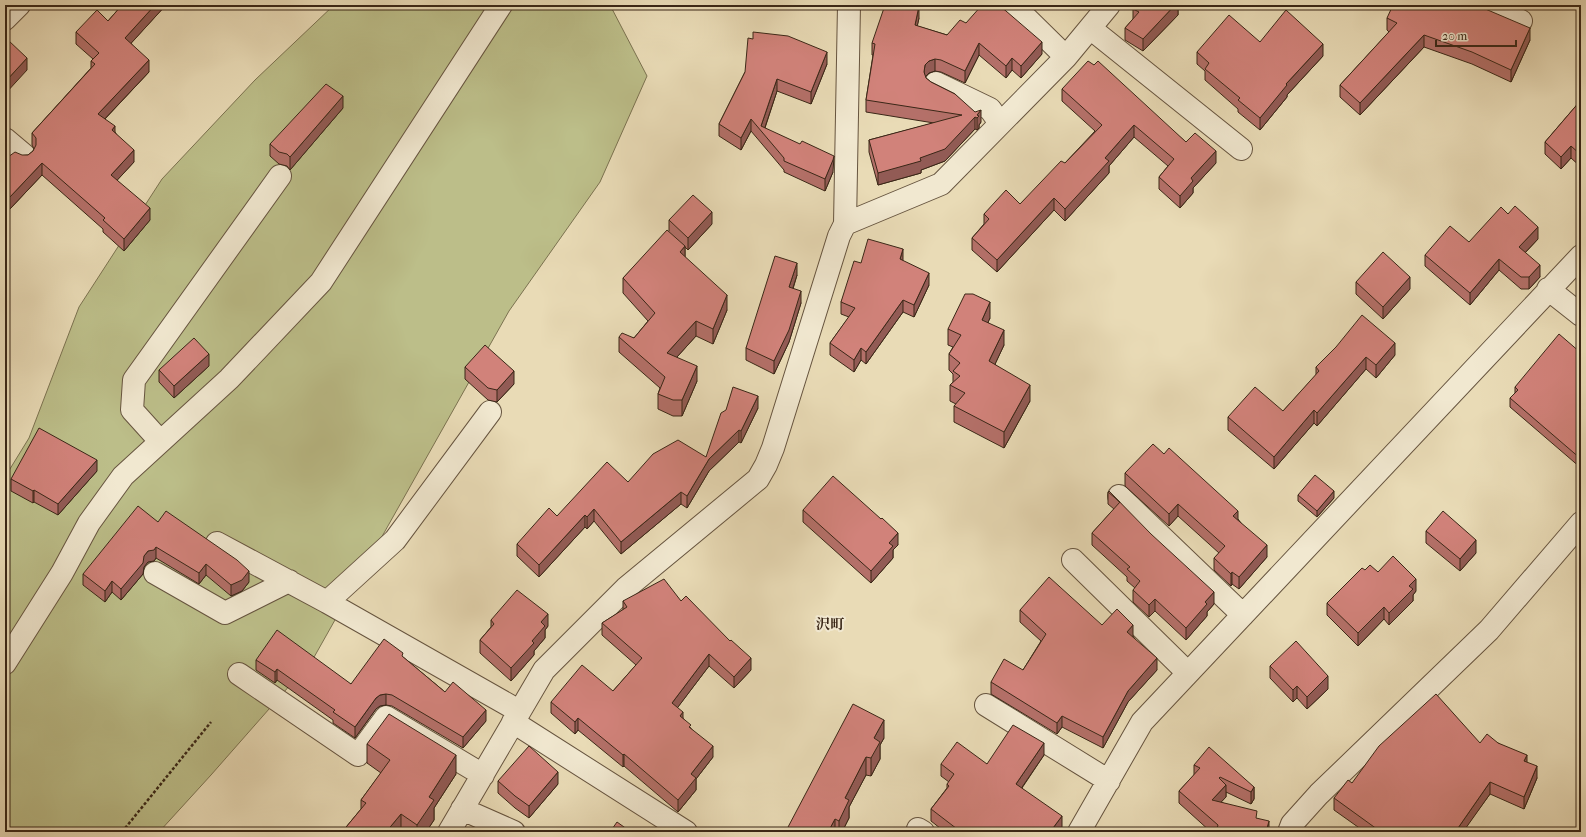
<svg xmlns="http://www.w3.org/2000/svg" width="1586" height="837" font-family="'IM FELL French Canon','Noto Serif JP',serif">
<rect width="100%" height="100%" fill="#e9dbb6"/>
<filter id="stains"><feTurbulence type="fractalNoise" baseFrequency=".005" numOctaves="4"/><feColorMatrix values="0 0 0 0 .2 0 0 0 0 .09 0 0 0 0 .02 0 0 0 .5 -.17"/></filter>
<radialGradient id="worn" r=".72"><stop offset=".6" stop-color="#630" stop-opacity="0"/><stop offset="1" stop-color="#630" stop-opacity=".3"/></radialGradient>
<!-- green -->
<path fill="#bcbe89" stroke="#7b7250" d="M334,5h276l37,71 -47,106 -91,129 -196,348 -102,116 -52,57h-154v-355l24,-39 50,-131 83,-128 93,-99z"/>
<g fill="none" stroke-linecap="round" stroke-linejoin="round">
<defs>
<path id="street" d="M1013,5l53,52
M1483,5l38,16
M5,19l14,-14
M1090,28l151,121
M936,83l54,26 10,14
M5,139l19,16
M845,224l4,-219
M1548,289l33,26
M160,441l-28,-31 2,-30 146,-204
M1119,496l124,119
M217,543l110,59 192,109
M1073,560l115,113
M155,573l70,40 64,-32
M327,602l68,-62 95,-128
M5,663l57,-90 27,-50 34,-47 106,-97 92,-97 180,-277
M239,674l119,81 28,-38 97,58
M986,705l123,76
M513,722l173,110
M462,809l52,23
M918,829l5,3
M449,832l95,-162 82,-82 132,-109 8,-14 7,-17 66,-212 6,-12 96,-40 125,-127 43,-52
M1079,832l63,-110 439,-466
M1289,832l3,-8 27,-30 170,-164 92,-107"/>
</defs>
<!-- street casing -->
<use href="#street" stroke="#66543f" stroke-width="24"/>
<!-- path -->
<path stroke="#3a2717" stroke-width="2.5" stroke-dasharray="3 2" stroke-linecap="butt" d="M122,832l89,-110"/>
<!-- street -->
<use href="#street" stroke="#f1e8d0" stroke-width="22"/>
</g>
<!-- wall -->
<path fill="#b47069" stroke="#3a2717" d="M122,5h44l-35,38 18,29 -44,47 10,13 19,30 -17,18 33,40 -26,31 -21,-19v-3l-61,-54 -33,35 -4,-4v-52l3,3 20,-2 5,-4 1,-2 -2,-4v-12l59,-65v-7l2,-2 -17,-15v-12l32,-11z
M1001,5v2l41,47 -21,24 -9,-8 -6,8 -27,-23 -14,28 -24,-11 -6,-1 -6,2 -4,4 1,1 5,4 24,12 26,28 -2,3v3l-2,2 -2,-1 -30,32 -24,9v3l-43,12 -9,-33v-12l65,-17 -68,-11v-12l7,-45h-1v-12l37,-36 10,11 -2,8 30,9 19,-12z
M1178,5v10l-35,36 -18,-11v-12l8,-9v-10z
M1387,18l143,22 -19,42 -39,-18 -48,-17 -64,68 -20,-18v-12l49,-53 -2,-2z
M1260,42l63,14 -36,39v2l-27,33 -22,-18v-3l-33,-29v-9l-8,-7v-12z
M827,64l-16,40 -34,-13 -12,37 68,44 -8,19 -41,-19v-2l-33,-39 -10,19 -22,-14v-12l26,-52z
M1094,65l92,77 30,21 -23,25v5l-13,15 -21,-19v-12l9,-11 -34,-29 -25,29v7l-44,48 -11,-11 -57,62 -25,-22v-12l12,-14v-10l36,-10 45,-41 30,-32 -33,-30v-12z
M1581,100v67l-10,-9 -10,11 -16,-15v-12z
M343,108l-53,62 -3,-4 -8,-2 -9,-8v-12z
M1508,214l30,25 -13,14 15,24 -11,12h-8l-22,-19 -29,35 -45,-39v-11l44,-13z
M669,220l43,4 -24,26 -3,-3v10l42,53 -14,34 -17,-8 -19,21 20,24 -15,35h-9l-15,-7v-15l2,-6 -41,-36v-15l15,1 14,-17 -25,-28v-15l46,-47z
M903,261l26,24 -15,32 -11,-5 -37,52 -5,-4 -7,12 -24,-17v-12l19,-26 -8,-3v-12l20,-39z
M797,275l-4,14 8,14 -12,39 -15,32 -28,-14v-12z
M1356,282l54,7 -27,30 -27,-25z
M990,318l-2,4 16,23 -9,19 35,37 -26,47 -50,-26v-16l2,-2 -6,-3v-16l3,-3v-8l-4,-4v-16l4,-7 -5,-2v-16z
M1336,347l59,8 -19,23 -10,-9 -49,57 -3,-3 -40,46 -46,-39v-13l55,-6 33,-36v-8z
M1581,353v115l-71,-61v-9l5,-5v-6z
M209,366l-35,32 -15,-16v-12z
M465,367l49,17 -17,18 -9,-2 -23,-21z
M758,408l-17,35 -2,-1 -30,29 -22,37 -6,-4 -60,50 -27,-33 -7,8 -2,-2 -46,50 -22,-21v-12l40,-28 71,-34 78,-25z
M97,471l-39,44 -24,-13 -1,1 -22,-12v-12z
M1125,473l113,46 29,38 -28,32 -7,-5 -1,2 -17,-16v-12l5,-5 -41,-37 -9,10 -44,-40z
M1109,491l105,113 -7,8v4l-21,24 -31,-29 -6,6 -16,-15v-12l2,-2 -8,-7v-4l-35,-32v-12l22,-24 -6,-5v-12z
M1298,495l36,3 -17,19 -19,-16z
M803,510l78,9 17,26 -5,5v8l-22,25 -68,-61z
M158,522l91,60 -7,9 -11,5 -25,-21 -7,9 -43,-26 -2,3 -6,1 -4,5 -1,7 -22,26 -9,-8 -7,10 -22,-17v-11z
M1426,531l50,22 -16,18 -34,-28z
M1365,570l13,2 38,19 -3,4v6l-24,24 -5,-6 -26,27 -31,-31v-12z
M623,601h58l70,69 -17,18 -25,-22 -32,42 6,10 30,39 -17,22v11l-18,22 -54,-46 -1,1 -45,-37 -3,4 -24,-21v-11l62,-11 23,-26 -34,-30v-12l21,-13z
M1020,610l82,15 31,11 24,34 -29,32 -25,46 -41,-21 -5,7 -66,-40v-12l32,-12 18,-29 -21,-19z
M491,620l57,6 -3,4v8l-11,13v4l-23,26 -31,-28v-13l11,-13z
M403,657l42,35 41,29 -23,27 -71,-42 -6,-1 -6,1 -4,3 -21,29 -22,-15v-3l-56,-40 -2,3 -19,-13v-10l95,24z
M1270,666l58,23 -21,20 -10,-11 -4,4 -23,-24z
M884,738l-4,7v14l-9,17 -5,-1 -17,32v11l-7,14h-55v-3z
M1498,743l29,19 10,16 -13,31 -34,-15 -27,37 2,1h-100l-31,-22v-12l18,-15z
M367,744l89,30 -22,34v12l-8,12h-84l19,-23v-9l20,-27 -14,-10z
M1044,755l-22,33 40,40 -3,4h-114l-14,-11v-12l16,-21v-4l2,-2 -8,-6v-12h46z
M1194,765l60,22v12l-3,5 -25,-12v5l-5,5 36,17 12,13h-58l-32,-29v-12l15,-16z
M498,781l60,3 -29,34 -14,-10 -17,-15z"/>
<!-- shaded-wall -->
<path fill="#925b55" stroke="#3a2717" d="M155,5h11l-41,45v-12z
M906,5h3l-3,14z
M1175,5h3v10l-35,36v-12z
M919,6v12l-4,19v-12z
M1530,28v12l-19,42v-12z
M1424,35v12l-64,68v-12z
M1042,42v12l-21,24v-12z
M979,43v12l-14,28v-12z
M1323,44v12l-36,39v2l-27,33v-12l26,-34z
M827,52v12l-16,40v-12z
M27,58v12l-22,24v-12z
M1012,58v12l-6,8v-12z
M935,59v12l-6,2 -4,4 -1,-5 1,-7 4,-4z
M149,60v12l-51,54v-12z
M777,79v12l-14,42 -2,-7z
M343,96v12l-53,62v-13z
M981,110v12l-2,3v3l-2,2v-15z
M975,117v12l-30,32 -24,9v3l-43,12v-12l42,-15z
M751,119v12l-10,19v-12z
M1134,125v12l-25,29v7l-44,48v-12l40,-51z
M115,126v12l-3,-8z
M1571,146v12l-10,11v-12z
M134,150v12l-23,25v-12z
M1216,151v12l-23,25v5l-13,15v-12l11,-18z
M834,156l-1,16 -8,19v-12z
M42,163v12l-33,35v-12z
M1054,198v12l-57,62v-12z
M150,208v12l-26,31v-12z
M712,212v12l-24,26v-12z
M1538,227v12l-19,20v-12z
M685,246v15l-5,-9z
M903,249v12l-3,-2z
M1499,259v11l-29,35v-12z
M797,263v12l-8,25v-13z
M1540,265v12l-11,12v-12z
M929,273v12l-15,32v-12z
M1410,277v12l-27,30v-12z
M801,291v12l-12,39 -15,32v-13z
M727,295v15l-14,34v-15z
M903,300v12l-37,52v-12z
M990,302v16l-8,17v-15z
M696,321v15l-29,32v-15z
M1004,330v15l-15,32v-16z
M1395,343v12l-19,23v-13z
M861,348v12l-7,12v-12z
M209,354v12l-35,32v-12z
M1366,357v12l-49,57v-13z
M697,366v15l-15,35v-16z
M514,371v13l-17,18v-12z
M1030,385v16l-26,47v-16z
M758,396v12l-17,35v-12z
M1314,410v13l-40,46v-12z
M739,430v12l-30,29 -22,37v-12l22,-37z
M97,460v11l-39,44v-11z
M34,490v12l-1,1v-12z
M1334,491v7l-17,19v-6z
M681,492v12l-60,50v-12z
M1178,504v12l-9,10v-12z
M594,509v12l-7,8v-12z
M1238,511v12l-5,-7z
M585,515v12l-46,50v-12z
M898,533v12l-5,5v8l-22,25v-12l18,-28z
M1476,540v13l-16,18v-12z
M1267,545v12l-28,32v-12z
M156,547v11l-2,3 -6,1 -4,5 -1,7 -22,26v-11l23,-33 4,-5z
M206,564v11l-7,9v-11z
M249,571v11l-7,9 -11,5v-11z
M1232,572v12l-1,2v-12z
M1416,579v12l-3,4v6l-24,24v-12l20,-27z
M112,581v11l-7,10v-11z
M1214,592v12l-7,8v4l-21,24v-12l19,-26z
M1155,599v12l-6,6v-12z
M1384,607v12l-26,27v-13z
M548,614v12l-3,4v8l-11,13v4l-23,26v-13l21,-27 9,-19z
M1133,625v11l-6,7v-11z
M709,654v12l-37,49v-12z
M751,658v12l-17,18v-11z
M1157,658v12l-29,32 -25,46v-11l25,-46z
M277,669v11l-2,3v-11z
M1328,676v13l-21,20v-12z
M1297,686v12l-4,4v-12z
M386,694v11l-6,1 -4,3 -21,29v-11l21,-29 4,-3z
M486,710v11l-23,27v-11z
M683,712v12l-3,-8z
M1062,716v11l-5,7v-11z
M578,718v12l-3,4v-12z
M884,720v18l-4,7v14l-9,17v-18l3,-20z
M1044,743v12l-28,41v-12z
M713,746v11l-17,22v11l-18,22v-12l13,-26z
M624,754v12l-1,1v-12z
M456,755v19l-22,34v12l-8,12h-9v-7l12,-28z
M1527,755v12l-3,-6z
M866,757v18l-17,32v11l-7,14h-3v-11l6,-23z
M1537,766v12l-13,31v-12z
M558,772v12l-29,34v-12z
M1490,782v12l-27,38 -5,-4z
M1226,785v12l-14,15v-12z
M1254,787v12l-3,5v-12z
M401,814v18h-15z
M1062,816v12l-3,4h-9z
M835,819v13h-7z
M1269,821v11h-3z"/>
<!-- building -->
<path fill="#d1827a" stroke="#3a2717" d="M122,5h33l-30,33 24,22 -51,54 17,12 -3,4 22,20 -23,25 39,33 -26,31 -21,-19 2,-2 -63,-55 -33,35 -4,-4v-40l3,3 7,-5 7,3h6l5,-4 3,-6v-7l-4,-5 63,-69 -4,-3 8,-8 -23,-21 21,-22 11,11z
M885,5h21v2l13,-1 -4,19 32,10 13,-15 6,3 16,-18h17l43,37 -21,24 -9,-8 -6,8 -27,-23 -14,28 -24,-11 -6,-1 -6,2 -4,4 -1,7 2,6 5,4 24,12 20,18 6,-2 -4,5 2,1 -2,2 -2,-1 -30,32 -25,9 1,3 -43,12 -9,-33 93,-25 -96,-15 9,-56 -3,-1z
M1137,5h38l-32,34 -18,-11 14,-16 -6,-3z
M1393,5h83l54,23 -19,42 -39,-18 -48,-17 -64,68 -20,-18 57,-62 -10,-5z
M1286,10l37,34 -37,40 1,1 -27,33 -22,-18 2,-2 -35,-29 4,-6 -12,-11 32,-37 31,27z
M753,32l35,4 39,16 -16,40 -34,-13 -16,47 39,18 2,-3 32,15 -1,4 -8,19 -41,-18v-3l-33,-39 -10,19 -22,-14 26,-52 3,-34 5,1z
M8,40l19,18 -22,24v-39z
M1088,61l6,4 4,-4 88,81 9,-9 21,18 -25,27 2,3 -13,15 -21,-19 15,-18 -40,-34 -29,33 4,3 -44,48 -11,-11 -57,62 -25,-22 17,-19 -5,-5 22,-24 14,14 41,-43 4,2 37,-38 -40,-36z
M326,84l17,12 -53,61 -3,-3 -8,-2 -9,-8z
M1581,100v55l-10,-9 -10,11 -16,-15z
M693,195l19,17 -24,26 -19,-18z
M1515,206l23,21 -19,20 21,18 -11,12h-8l-22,-18 -29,34 -45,-38 25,-29 19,16 32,-35 7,7z
M667,230l18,16 -5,6 47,43 -14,34 -17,-8 -29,32 30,13 -15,34h-9l-15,-6 7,-17 -46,-40 3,-4 12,5 21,-25 -32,-35z
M868,239l35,10 -3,10 29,14 -15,32 -11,-5 -37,52 -5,-4 -7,12 -24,-17 25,-35 -14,-6 13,-41 7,2z
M1383,252l27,25 -27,30 -27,-25z
M775,256l22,7 -8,24 12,4 -12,39 -15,31 -28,-13z
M965,294h8l17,8 -8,18 22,10 -15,31 41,24 -26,47 -50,-26 11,-13 -15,-8 10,-9 -7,-5 7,-8 -11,-9 12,-19 -13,-6z
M1362,315l33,28 -19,22 -10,-8 -49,56 -3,-3 -40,47 -46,-40 27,-30 28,24 36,-40 -3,-4 20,-20z
M1559,334l22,19v106l-71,-61 8,-8 -3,-3z
M194,338l15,16 -35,32 -15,-16z
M485,345l29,26 -17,19 -9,-2 -23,-21z
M733,387l25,9 -17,35 -2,-1 -30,29 -22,37 -6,-4 -60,50 -27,-33 -7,8 -2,-2 -46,50 -22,-21 32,-36 8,8 50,-54 21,20 25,-28 25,-14 28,17 15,-44 5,-3z
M39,428l58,32 -39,44 -24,-14 -1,1 -22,-12z
M1153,444l11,10 5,-6 69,63 -5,5 34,29 -28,32 -7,-5 -1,2 -17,-16 11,-12 -47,-42 -9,10 -44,-41z
M1315,475l19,16 -17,20 -19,-16z
M833,476l48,43 1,-1 16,15 -9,10 4,3 -22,25 -68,-61z
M1109,491l42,43 63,58 -9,10 2,2 -21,24 -31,-29 -6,6 -16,-15 7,-9 -13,-12 3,-2 -38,-34 28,-31 -12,-10z
M138,506l20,16 8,-11 71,49 12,11 -7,9 -11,5 -25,-21 -7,9 -43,-26 -2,3 -6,1 -4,5 -1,7 -22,26 -9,-8 -7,10 -22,-17z
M1443,511l33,29 -16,19 -34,-28z
M1393,556l23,23 -7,7 4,3 -24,24 -5,-6 -26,26 -31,-30 35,-35 3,2 5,-5 8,7z
M1049,577l53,48 15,-16 16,16 -6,7 30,26 -29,33 -25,46 -41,-21 -5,7 -66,-41 13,-23 19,11 23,-36 -26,-24z
M664,579l17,22 5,-5 44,45 1,-1 20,18 -17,19 -25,-23 -37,49 11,9 -3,4 11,9 -2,2 24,19 -22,28 5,4 -18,22 -54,-46 -1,1 -45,-37 -3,4 -24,-20 31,-37 31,26 29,-33 -40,-35 25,-16 -4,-6z
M517,590l31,24 -7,8 4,4 -13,15 2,2 -23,25 -31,-28 14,-16 -3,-4z
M277,630l74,54 33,-45 19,14 -1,3 43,36 8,-10 33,28 -23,27 -71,-42 -6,-1 -6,1 -4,3 -21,29 -22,-15 2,-2 -58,-41 -2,3 -19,-12z
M1296,641l32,35 -21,21 -10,-11 -4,4 -23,-24z
M1436,694l44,49 7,-9 11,9 29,12 -3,6 13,5 -13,31 -34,-15 -32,46 7,4h-84l-47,-34 14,-18 4,3 27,-37z
M853,704l31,16 -10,18 6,4 -9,16 -5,-1 -21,41 4,2 -10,21 -4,-2 -7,13h-35l-6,-3z
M389,714l67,41 -27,42 5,3 -17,25 -16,-11 -15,18h-44l24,-29 -5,-3 29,-40 -23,-16z
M1013,725l31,18 -28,41 46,32 -12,16h-89l-30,-23 18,-23 -2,-2 7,-10 -13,-10 16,-22 30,22z
M529,746l29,26 -29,34 -14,-10 -17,-15z
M1209,747l45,40 -3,5 -31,-15 -1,1 7,7 -14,15 45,11 -1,7 13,3 -3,11h-50l2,-7 -39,-34 21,-23 -6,-3z
M617,822l14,10h-21z"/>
<g text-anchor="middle" stroke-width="4" stroke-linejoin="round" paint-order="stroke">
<!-- neighbourhood labels -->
<g font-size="14" font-weight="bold" fill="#3a2717" stroke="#f1e8d0">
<text x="830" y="629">沢町</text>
</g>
</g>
<!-- margin -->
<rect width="1586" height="837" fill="none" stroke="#e9dbb6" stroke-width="20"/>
<rect x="6" y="6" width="1574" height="825" fill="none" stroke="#3a2717" stroke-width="2"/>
<rect x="10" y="10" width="1566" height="817" fill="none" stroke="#3a2717"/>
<!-- scale -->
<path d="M1436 40v6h80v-6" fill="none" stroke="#3a2717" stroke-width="2"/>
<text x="1442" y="40" font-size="12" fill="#3a2717" stroke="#f1e8d0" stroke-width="3" paint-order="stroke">20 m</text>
<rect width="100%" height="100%" filter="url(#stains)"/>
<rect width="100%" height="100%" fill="url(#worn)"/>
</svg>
